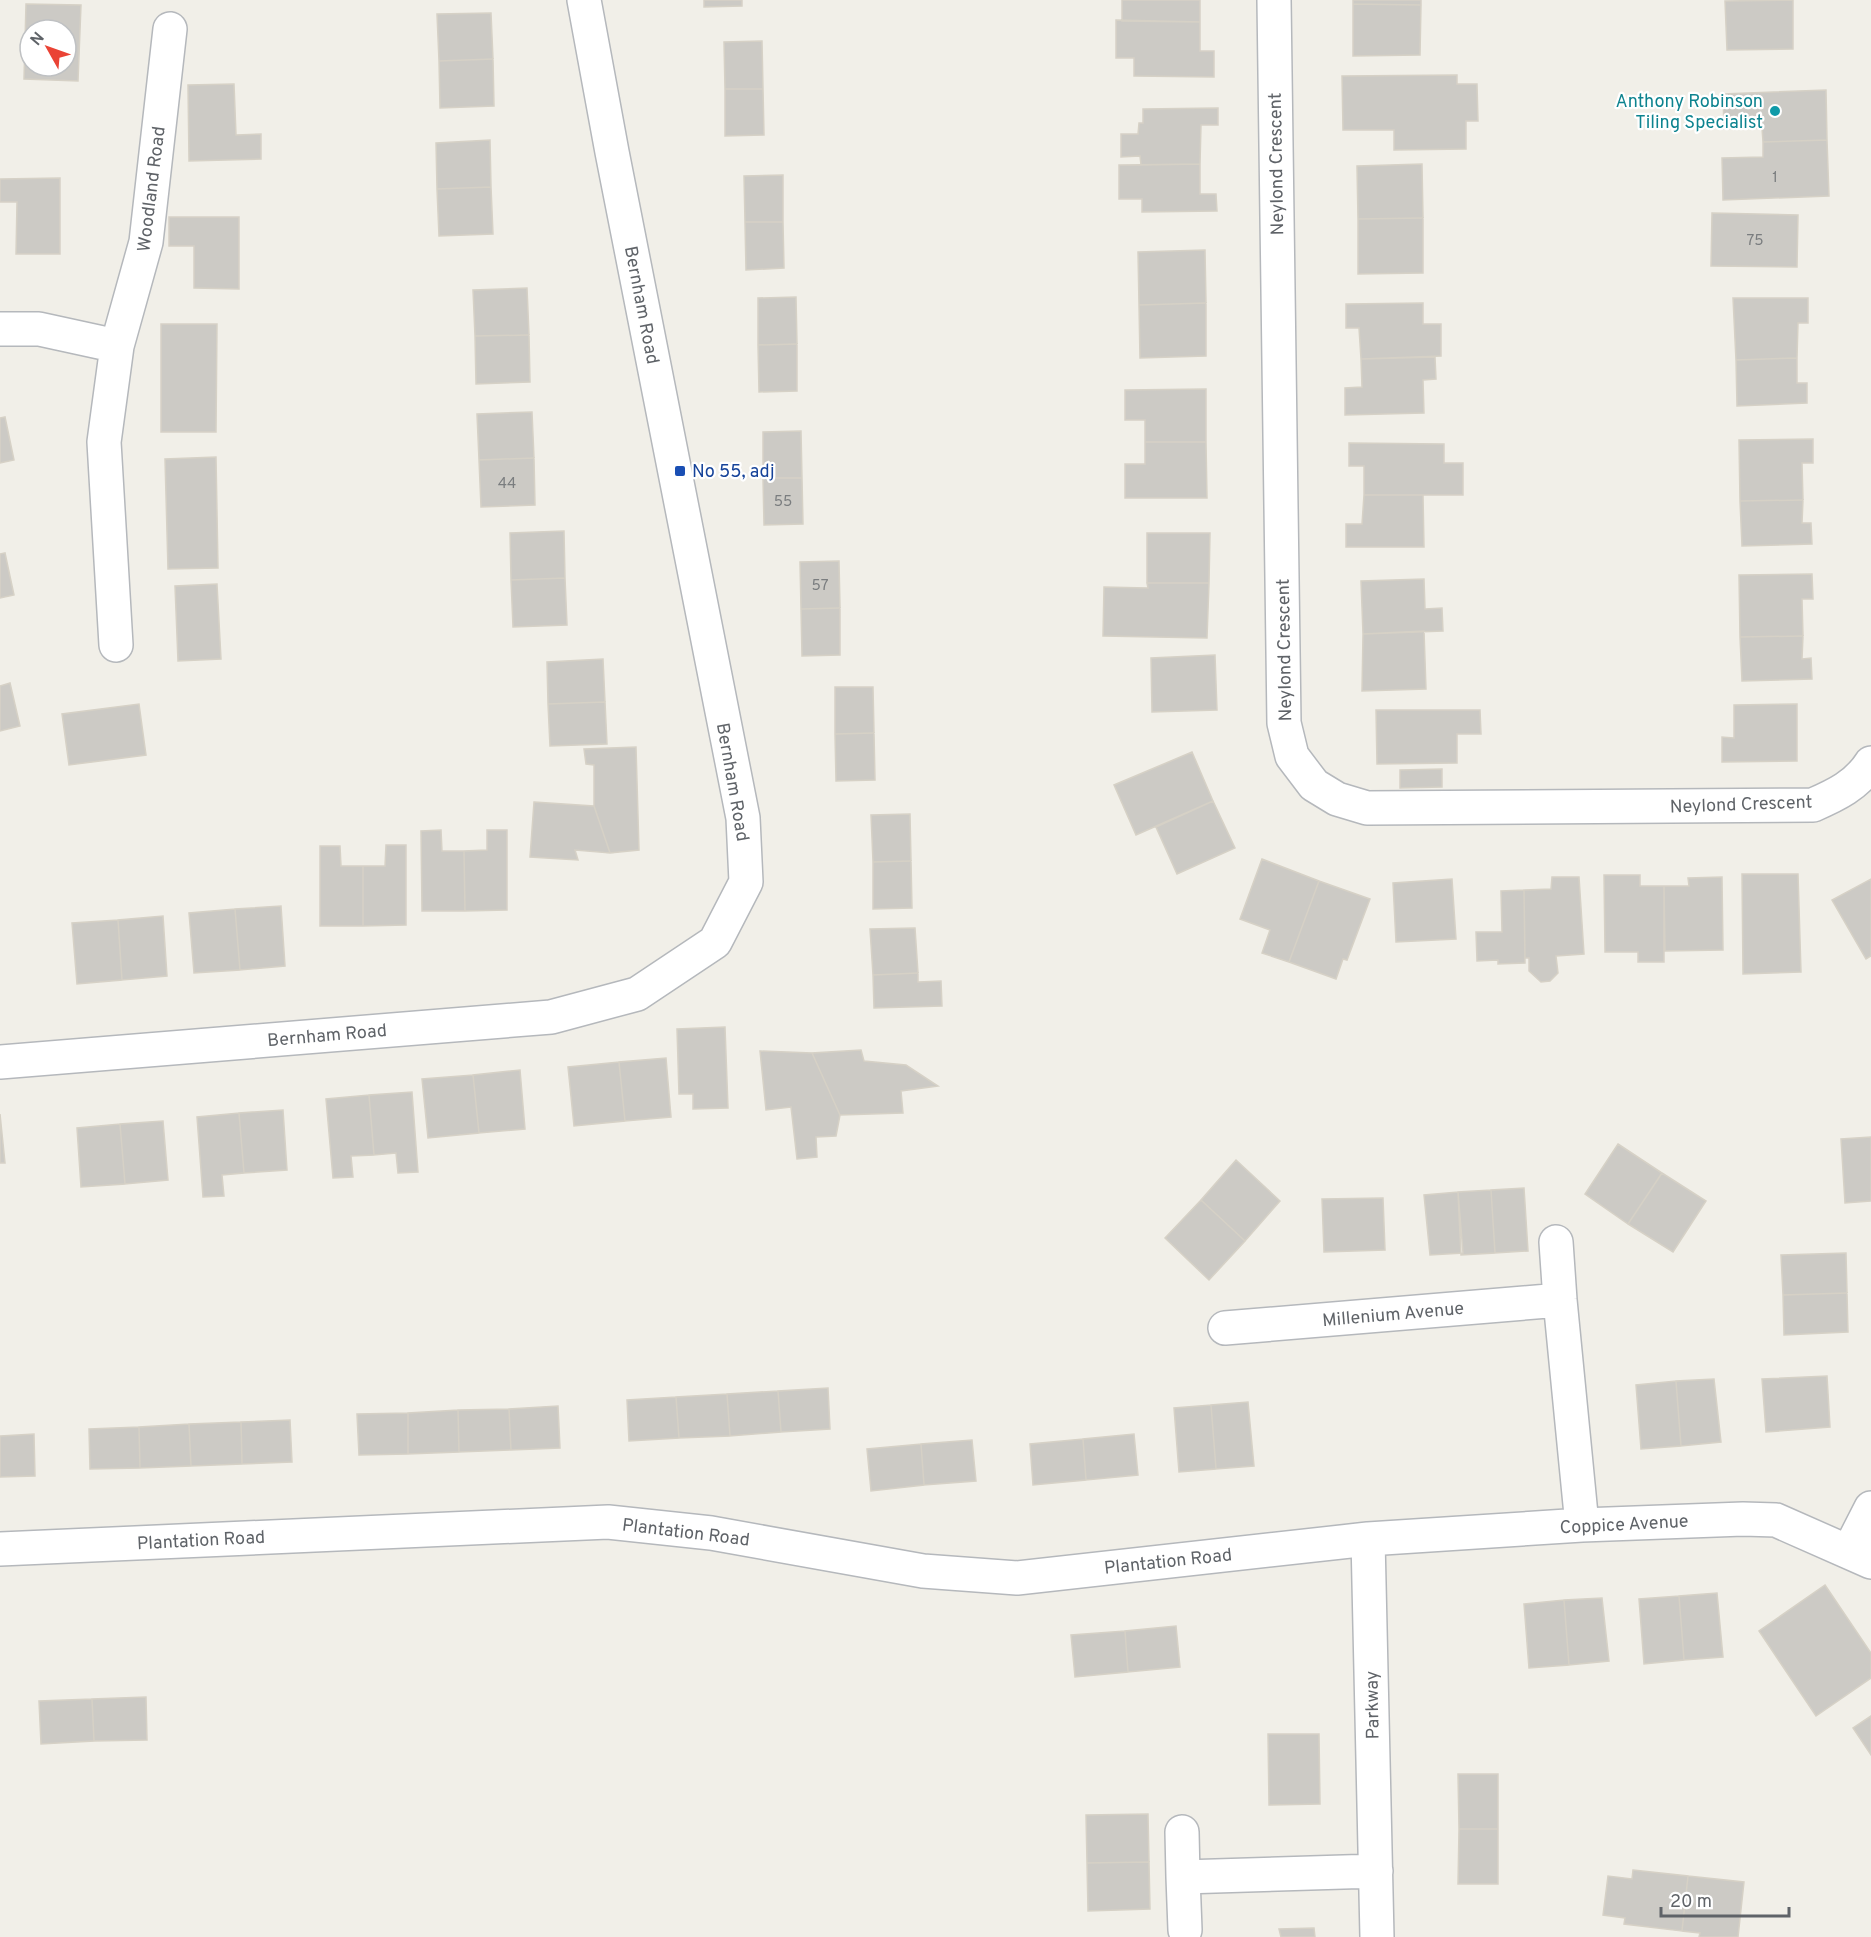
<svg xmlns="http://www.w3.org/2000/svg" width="1871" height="1937" font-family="Overpass,sans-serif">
<rect width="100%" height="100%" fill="#f1efe8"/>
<!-- building -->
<path fill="#cccac5" stroke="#d6d1c6" stroke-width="1.5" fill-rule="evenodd" d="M704,0h38v6l-38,1z
M1122,0h78v22l-78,-1z
M1353,0h68v5l-68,-1z
M1793,0v49l-66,1 -2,-49z
M26,4l55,1 -3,76 -54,-2zM30,30h36v36h-36z
M1353,4l68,1 -1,50 -67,1z
M491,13l2,46 -54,2 -2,-47z
M1116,20l84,2v29h14v26l-80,-1v-18h-18z
M762,41l1,48h-38l-1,-47z
M493,59l1,47 -54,2 -1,-47z
M1457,75v9h20l1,37h-12v28l-72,1v-20h-51l-1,-54z
M234,84l2,51 25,-1v25l-72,2 -1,-76z
M725,89h38l1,46 -39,1z
M1826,90l1,50 -64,2 -1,-14 -38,1 -1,-35z
M1218,108v17h-17l-1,39 -59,1 -1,-9 -19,1v-23h17l1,-11h4v-14z
M490,140l1,47 -54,2 -1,-46z
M1827,140l2,56 -106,4 -1,-42 41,-1v-15z
M1200,164v30h16l1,17 -75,1v-13h-23v-34z
M1422,164l1,54 -65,1 -1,-53z
M783,175v47h-38l-1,-46z
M60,178v76h-44l1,-52h-17v-23z
M491,187l2,47 -54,2 -2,-47z
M1712,213l86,2 -1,52 -86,-1z
M169,217h70v72l-45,-1v-42h-25z
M1423,218v55l-65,1v-55z
M745,222h38l1,46 -38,2z
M1205,250l1,53 -67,2 -1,-53z
M527,288l2,47 -54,1 -2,-46z
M796,297l1,47 -39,1v-47z
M1733,298h75v25h-10l-1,35 -61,2z
M1206,303v53l-66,2 -1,-53z
M1423,303v21h18v32l-80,3 -2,-31h-13v-24z
M161,324h56l-1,108h-55z
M529,335l1,47 -54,2 -1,-48z
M797,344v47l-38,1 -1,-47z
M1435,357l1,22 -13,1 1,33 -79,2v-27l17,-1 -1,-28z
M1797,358v25h10v20l-70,3 -1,-46z
M1206,389v53h-61v-22h-20v-30z
M532,412l2,46 -55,2 -2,-46z
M5,417l9,43 -14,3v-45z
M801,431l1,47h-39v-46z
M1813,439v24h-11l1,37 -63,1 -1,-61z
M1145,442h61l1,56h-82v-34h20z
M1349,443l95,1v19h19v32h-99v-29h-15z
M216,457l2,111 -50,1 -3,-110z
M534,458l1,47 -54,2 -2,-47z
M763,478h39l1,46 -39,1z
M1364,495h59l1,52h-78v-23h16z
M1803,500l-1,23h9l1,21 -70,2 -2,-45z
M564,531l1,47 -54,2 -1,-47z
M1147,533h63l-1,50h-62z
M5,553l9,42 -14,3v-44z
M839,561l1,47 -39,1 -1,-47z
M1812,574l1,25h-11l1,37 -63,1 -1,-62z
M565,578l2,47 -54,2 -2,-47z
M1424,579l1,30 17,-1 1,23 -80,3 -2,-53z
M1147,583h62l-2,55 -104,-2 1,-49 44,1z
M217,584l4,75 -43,2 -3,-75z
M840,608v47l-38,1 -1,-47z
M1424,631l2,58 -64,2 1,-57z
M1803,636l-1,23 9,-1 1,21 -70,2 -2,-44z
M1215,655l2,55 -65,2 -1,-54z
M603,659l2,43 -57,2 -1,-42z
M10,683l10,43 -20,5v-45z
M835,687h38l1,46 -39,1z
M605,702l2,42 -57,2 -2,-42z
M139,704l7,51 -77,10 -7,-51z
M1797,704v57l-75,1v-25l12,1v-33z
M1376,710h104l1,24h-24v29l-80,1z
M874,733l1,47 -39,1 -1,-47z
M636,747l3,103 -29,3 -16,-47v-41l-8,-1 -2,-15z
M1192,752l21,49 -77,34 -22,-50z
M1442,769v18l-42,1v-18z
M1213,801l22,47 -58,26 -21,-47z
M534,802l60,4 16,47 -35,-3 3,10 -48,-3z
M910,814l1,47 -38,1 -2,-47z
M441,830l1,21h22l1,60h-43l-1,-80z
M487,830h20v80l-42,1 -1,-60 23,-1z
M386,845h20v80l-43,1v-60h22z
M320,846h20l1,20h22v60h-43z
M1262,859l57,22 -30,81 -27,-9 8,-23 -30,-11z
M911,861l1,47 -39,1v-47z
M1742,874h56l3,98 -58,2z
M1604,875h36v11h24v76h-26v-10h-33z
M1552,877h27l5,77 -28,2 2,17 -8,8 -9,1 -12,-11v-13h-4l-1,-68 27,-1z
M1722,877l1,73 -58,1 -1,-65h25l-1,-8z
M1452,879l4,60 -60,3 -3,-59z
M1871,879v77l-5,3 -34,-59z
M1319,881l51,18 -23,61 -4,-1 -7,20 -47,-17z
M1524,890l1,73 -27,1v-4l-21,1 -1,-29h26l-1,-41z
M281,906l4,60 -45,4 -5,-61z
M235,909l5,61 -46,3 -5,-60z
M163,916l4,60 -45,4 -4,-60z
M118,920l4,60 -45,4 -5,-61z
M915,928l3,45 -45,2 -3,-46z
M918,973v9l23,-1 1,25 -68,2 -1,-33z
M725,1027l3,81 -35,1v-15h-14l-2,-65z
M861,1050l3,11 42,4 32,21 -37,5 2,22 -63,2 -28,-62z
M760,1051l52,2 28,62 -4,21 -20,1 1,20 -20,2 -6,-52 -25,3z
M666,1058l5,59 -46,4 -6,-59z
M619,1062l6,59 -51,5 -6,-59z
M520,1070l5,59 -46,4 -6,-58z
M473,1075l6,58 -51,5 -6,-59z
M412,1092l6,80 -20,1 -2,-20 -22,2 -5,-60z
M369,1095l5,60 -23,1 2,21 -20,1 -7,-79z
M283,1110l4,60 -43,3 -5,-60z
M239,1113l5,60 -22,2 2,21 -21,1 -6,-80z
M0,1114l5,49h-5z
M163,1121l5,59 -43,4 -5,-60z
M120,1124l5,60 -44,3 -4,-59z
M1871,1137v64l-26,2 -4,-64z
M1618,1144l44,29 -34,51 -43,-30z
M1236,1160l44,41 -35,40 -44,-41z
M1662,1173l44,28 -33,51 -45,-28z
M1524,1188l4,63 -33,2 -4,-63z
M1491,1190l4,63 -34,2 -3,-63z
M1458,1192l5,61 -33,2 -6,-60z
M1383,1198l2,52 -61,2 -2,-53z
M1201,1200l44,41 -36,39 -44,-42z
M1846,1253l1,40 -64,2 -2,-40z
M1847,1293l1,39 -64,3 -1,-40z
M1827,1376l3,51 -64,5 -4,-53z
M1714,1379l7,63 -40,4 -5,-65z
M1676,1381l5,65 -40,3 -5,-64z
M828,1388l2,41 -49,3 -3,-41z
M778,1391l3,41 -51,4 -3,-42z
M727,1394l3,42 -51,2 -3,-41z
M676,1397l3,41 -50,3 -2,-41z
M1248,1402l6,64 -38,3 -5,-64z
M1211,1405l5,64 -37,3 -5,-64z
M558,1406l2,42 -49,2 -2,-41z
M509,1409l2,41 -52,2 -1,-42z
M458,1410l1,42 -51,2v-41z
M408,1413v41l-49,1 -2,-41z
M290,1420l2,42 -50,2 -1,-42z
M241,1422l1,42 -51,2 -2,-42z
M189,1424l2,42 -51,2 -1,-41z
M139,1427l1,41 -50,1 -1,-40z
M34,1434l1,42 -35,1v-41z
M1134,1434l4,41 -52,5 -3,-41z
M1083,1439l3,41 -53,5 -3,-41z
M972,1440l4,41 -52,4 -3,-41z
M921,1444l3,41 -53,6 -4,-42z
M1825,1585l46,68v25l-55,38 -57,-85z
M1717,1593l6,64 -39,3 -5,-64z
M1679,1596l5,64 -40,4 -5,-65z
M1602,1598l7,63 -40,4 -5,-65z
M1564,1600l5,65 -40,3 -5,-64z
M1176,1626l4,41 -52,5 -3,-41z
M1125,1631l3,41 -53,5 -4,-42z
M146,1697l1,43 -53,1 -2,-42z
M92,1699l2,42 -53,3 -2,-43z
M1871,1716v39l-18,-27z
M1268,1734h51l1,70 -51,1z
M1458,1774h40v55h-39z
M1148,1814l1,48 -62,1 -1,-48z
M1459,1829h39v55h-40z
M1149,1862l1,47 -62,2 -1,-48z
M1633,1870l55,6 -6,55 -58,-7 1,-6 -22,-3 5,-39 24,3z
M1688,1876l56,6 -6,55h-39l1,-4 -18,-2z
M1314,1928l1,9h-34l-2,-8z"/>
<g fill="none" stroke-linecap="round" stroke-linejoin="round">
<defs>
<path id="minor" d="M1274,0l10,723 8,33 22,29 23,14 30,9 446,-3c23,-10 44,-20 58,-42
M0,329h39l78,17 -13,96 12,203
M117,346l29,-104 24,-213
M0,1062l551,-45 86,-23 78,-52 31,-60 -3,-64 -131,-666 -28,-152
M1556,1242l4,58 22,225
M1225,1328l335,-28
M1368,1539l9,398
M0,1549l608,-27 103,11 212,38 94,7 351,-39 214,-14 161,-6 33,1 95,42
M1849,1551l22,-43
M1182,1832l1,45 193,-6
M1183,1877l2,53"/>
</defs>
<!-- minor casing -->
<use href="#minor" stroke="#b5b8bc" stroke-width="36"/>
<!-- minor -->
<use href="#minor" stroke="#fff" stroke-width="33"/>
</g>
<!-- markers -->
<circle fill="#0f9aa8" stroke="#fff" stroke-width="2" cx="1775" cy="111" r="6"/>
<rect fill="#1a4fb4" stroke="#fff" stroke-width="2" x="674" y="465" width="12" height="12" rx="3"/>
<g text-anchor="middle" stroke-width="4.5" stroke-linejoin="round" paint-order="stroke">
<!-- number labels -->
<g font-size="15" fill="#7a7d7f">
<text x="1775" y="182">1</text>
<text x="1755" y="245">75</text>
<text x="507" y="488">44</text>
<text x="783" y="506">55</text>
<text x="820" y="590">57</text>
</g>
<!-- culture labels -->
<g font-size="18" fill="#0d838f" stroke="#fff" text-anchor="end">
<text x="1763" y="107">Anthony Robinson<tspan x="1763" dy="21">Tiling Specialist</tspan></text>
</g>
<!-- street labels -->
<g font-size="18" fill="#5f6368" stroke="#fff">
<text transform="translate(1276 164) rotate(-91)" y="6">Neylond Crescent</text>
<text transform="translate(151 189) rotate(-83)" y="6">Woodland Road</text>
<text transform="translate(642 305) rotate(79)" y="6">Bernham Road</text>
<text transform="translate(1284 650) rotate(-91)" y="6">Neylond Crescent</text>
<text transform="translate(733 782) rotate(80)" y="6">Bernham Road</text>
<text transform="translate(1741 804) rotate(-2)" y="6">Neylond Crescent</text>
<text transform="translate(327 1035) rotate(-5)" y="6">Bernham Road</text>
<text transform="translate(1393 1314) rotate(-5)" y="6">Millenium Avenue</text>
<text transform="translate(1624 1524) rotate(-3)" y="6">Coppice Avenue</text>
<text transform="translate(686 1532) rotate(7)" y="6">Plantation Road</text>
<text transform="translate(201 1540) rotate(-3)" y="6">Plantation Road</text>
<text transform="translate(1168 1561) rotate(-6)" y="6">Plantation Road</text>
<text transform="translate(1372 1705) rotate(-91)" y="6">Parkway</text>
</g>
<!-- transit labels -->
<g font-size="18" fill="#164399" stroke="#fff" text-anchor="start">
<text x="692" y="477">No 55, adj</text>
</g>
</g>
<!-- north arrow -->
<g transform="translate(48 48) rotate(310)"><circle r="28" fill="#ffffff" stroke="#bfc1c3" stroke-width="1.5"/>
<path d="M0-4.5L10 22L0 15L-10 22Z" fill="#ea4335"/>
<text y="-9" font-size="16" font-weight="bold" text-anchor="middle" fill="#5f6368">N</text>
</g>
<!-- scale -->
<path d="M1661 1907v9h128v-9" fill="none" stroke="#5f6368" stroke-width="3"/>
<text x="1670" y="1907" font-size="18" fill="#5f6368" stroke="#ffffff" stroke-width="4.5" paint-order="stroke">20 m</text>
</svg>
